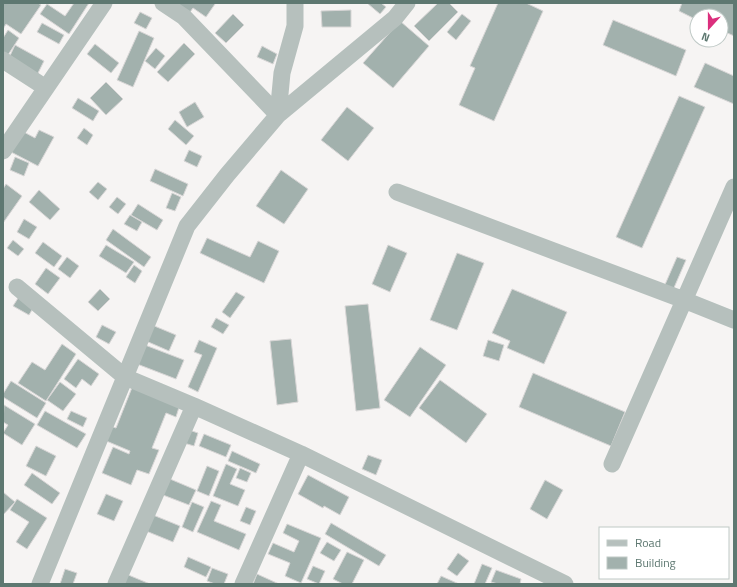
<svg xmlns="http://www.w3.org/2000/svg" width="737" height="587" font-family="'Titillium Web',sans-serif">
<rect width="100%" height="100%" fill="#f6f4f3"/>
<!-- building -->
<path fill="#a2b1ad" stroke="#d8d6d6" d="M3,3h35l3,2 -20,29 -15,-10 -3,5z
M74,3h15l-20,31 -29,-20 7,-10 18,12z
M178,3h36l1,1 -9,13 -13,-9 -8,11z
M367,3h14l5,4 -6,7z
M438,3h11l9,9 -29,29 -15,-15z
M498,3h28l17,8 -49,110 -35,-16 16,-37 -5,-2z
M682,3h52v33l-13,-6v-14h-24v4l-18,-9z
M351,10v17h-29l-1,-16z
M140,12l12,6 -6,11 -12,-6z
M233,14l11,11 -18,18 -11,-10z
M462,14l9,7 -15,19 -9,-8z
M613,20l73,30 -10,26 -73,-31z
M400,21l29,25 -36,42 -30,-25z
M42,23l22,12 -5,9 -22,-12z
M8,30l11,8 -13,20 -3,-2v-18z
M139,31l15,7 -21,49 -16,-7z
M184,43l11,11 -27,28 -11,-10z
M95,44l24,19 -8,10 -24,-19z
M15,45l29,16 -7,14 -29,-15z
M262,46l15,8 -4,10 -16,-7z
M156,48l9,8 -10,13 -10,-8z
M705,63l29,13v28l-40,-17z
M106,82l17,17 -17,16 -16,-17z
M679,96l26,11 -63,141 -26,-11z
M78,98l21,13 -6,10 -21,-13z
M195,102l9,15 -17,10 -8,-15z
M347,107l27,21 -26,33 -27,-21z
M175,120l19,16 -8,9 -18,-16z
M84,128l9,7 -6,10 -10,-7z
M39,130l15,7 -16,29 -27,-14 11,-21 13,7z
M189,150l13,6 -5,11 -13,-6z
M15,157l14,6 -5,13 -14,-6z
M155,169l33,15 -5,12 -33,-15z
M281,170l27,19 -24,35 -28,-18z
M98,182l9,7 -9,11 -9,-8z
M6,184l16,12 -19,27v-34z
M39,190l21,19 -10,11 -21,-18z
M172,193l9,4 -6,14 -9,-3z
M117,197l9,7 -8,10 -9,-7z
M138,204l25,16 -6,10 -26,-15z
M130,215l12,7 -5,9 -13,-7z
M24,219l13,8 -8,12 -12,-7z
M113,229l38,28 -7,10 -38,-27z
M207,238l43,19 8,-16 21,10 -15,32 -64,-30z
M13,240l11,9 -6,7 -11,-8z
M43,242l19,14 -8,11 -19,-14z
M106,245l28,17 -8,11 -27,-17z
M388,245l19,8 -17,39 -18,-8z
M457,253l27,10 -27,67 -27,-10z
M67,257l12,9 -9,12 -12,-9z
M677,257l9,3 -13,30 -9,-3z
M134,265l8,6 -7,12 -9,-6z
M46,268l14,10 -12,16 -13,-10z
M25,287l15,9 -11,19 -16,-9z
M100,289l10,10 -12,12 -10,-9z
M512,289l55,23 -23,52 -37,-16 3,-7 -18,-8z
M236,292l9,5 -15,21 -8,-6z
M368,304l12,104 -24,3 -11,-105z
M216,318l13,7 -6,9 -12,-7z
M102,325l14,7 -7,12 -13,-7z
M152,325l24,10 -7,16 -23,-10z
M291,339l7,63 -21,3 -7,-64z
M199,340l18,8 -19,44 -10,-5 14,-32 -8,-3z
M488,340l16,5 -5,16 -16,-5z
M62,344l14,10 -30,47 -28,-18 14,-21 13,8z
M145,345l39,15 -8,19 -39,-15z
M420,347l26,18 -36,52 -26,-17z
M78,359l21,15 -8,12 -9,-7 -6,9 -12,-9z
M533,373l92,39 -14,34 -92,-39z
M440,380l47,34 -21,29 -47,-35z
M11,381l35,22 -9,15 -34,-21v-3z
M60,382l16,12 -13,17 -16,-11z
M133,385l47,19 -4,13 -10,-4 -14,35 7,2 -10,24 -12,-4 -6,15 -29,-12 11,-26 16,7 1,-3 -26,-11 6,-14 6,2z
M4,405l31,19 -13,21 -19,-12 5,-8 -5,-3z
M45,411l41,23 -9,14 -40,-23z
M71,411l16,7 -4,9 -16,-8z
M189,430l9,3 -4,13 -10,-3z
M204,434l27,11 -5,12 -27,-11z
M36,446l20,10 -10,20 -20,-10z
M232,451l28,13 -4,9 -28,-12z
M368,455l14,5 -6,15 -14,-6z
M226,464l11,5 -7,15 15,6 -7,16 -25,-10z
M207,466l12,5 -10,25 -12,-5z
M240,468l11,5 -4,9 -11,-4z
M32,473l28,20 -8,11 -28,-19z
M308,475l41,22 -9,18 -16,-9 -1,2 -25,-14z
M170,479l26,11 -7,15 -26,-10z
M545,480l18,10 -16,29 -17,-10z
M3,492l12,10 -12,13z
M106,494l17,7 -9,20 -17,-7z
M17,499l30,19 -20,31 -11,-7 13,-20 -19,-12z
M211,501l10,4 -7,16 32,13 -7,16 -42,-18z
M192,502l12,5 -11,25 -11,-5z
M246,507l10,4 -6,14 -10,-4z
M153,515l27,11 -7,16 -27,-11z
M331,523l55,32 -7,11 -54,-32z
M287,524l34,14 -20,45 -16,-7 5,-13 -22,-9 5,-11 21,9 5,-11 -16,-8z
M327,542l14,8 -7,11 -14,-8z
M347,552l17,8 -12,24h-9l-10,-5z
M458,553l11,8 -12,15 -10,-7z
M188,557l23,10 -5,10 -22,-10z
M482,564l10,4 -7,16h-11z
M313,566l12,5 -6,13 -12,-5z
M212,568l16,6 -4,10h-9l-8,-3z
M65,569l12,4 -4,11h-13z
M496,570l25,9 -1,5h-22l-7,-2z
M126,574l24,10h-28z
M257,574l22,10h-26z
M441,576l18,8h-22z"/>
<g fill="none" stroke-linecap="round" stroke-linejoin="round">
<!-- street -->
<path stroke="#b6c0bd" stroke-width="17" d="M163,3l21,14 94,98
M3,60l43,28
M278,115l4,-42 13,-47v-23
M3,151l101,-148
M397,192l287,108 50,20
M17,287l108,90 69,29 107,48 264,130
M612,464l122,-277
M40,584l147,-358 40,-51 51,-60 117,-97 12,-15
M116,584l78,-178
M243,584l58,-130"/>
</g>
<!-- border -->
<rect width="737" height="587" fill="none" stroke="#5e7871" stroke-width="8"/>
<!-- legend -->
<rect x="599" y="527" width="130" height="52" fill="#ffffff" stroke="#bfc9c6"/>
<rect x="607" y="540" width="20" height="6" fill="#b6c0bd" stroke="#bfc9c6"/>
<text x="635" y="547" font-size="12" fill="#5e7871">Road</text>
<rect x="607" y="557" width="20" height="12" fill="#a2b1ad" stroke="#bfc9c6"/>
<text x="635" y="567" font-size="12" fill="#5e7871">Building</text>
<!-- north arrow -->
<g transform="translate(709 28) rotate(201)"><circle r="19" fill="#ffffff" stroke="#bfc9c6"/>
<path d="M0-3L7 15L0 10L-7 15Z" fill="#db2f7d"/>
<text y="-6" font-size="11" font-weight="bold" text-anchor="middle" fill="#5e7871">N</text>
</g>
</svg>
